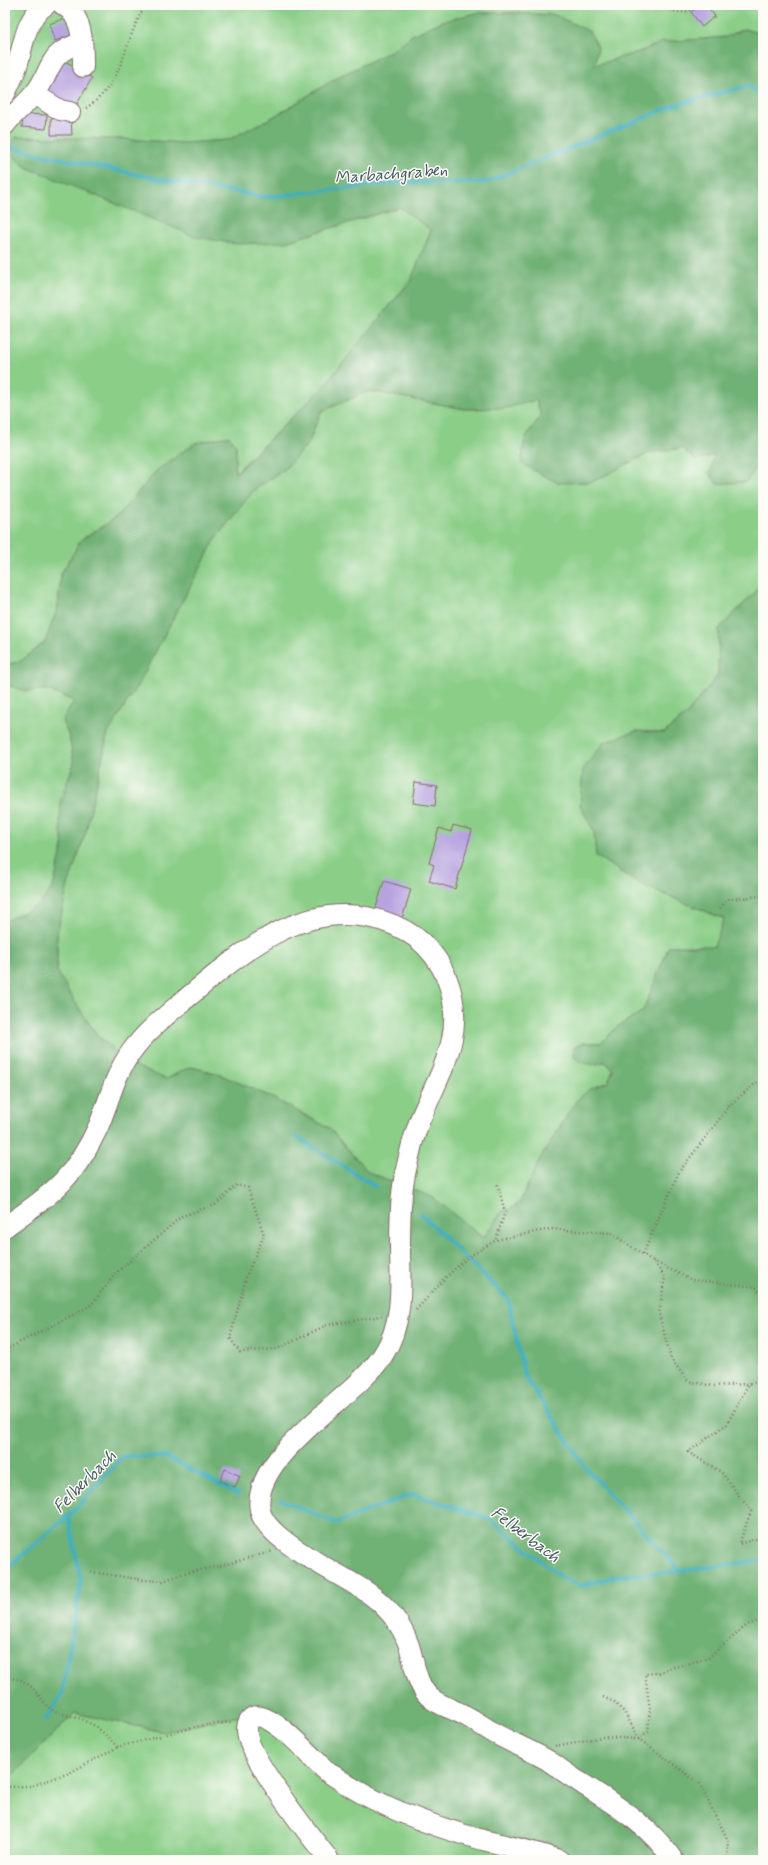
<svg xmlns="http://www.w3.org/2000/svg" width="768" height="1865" font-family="Mynerve,sans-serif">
<rect width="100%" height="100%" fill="#fdfcf7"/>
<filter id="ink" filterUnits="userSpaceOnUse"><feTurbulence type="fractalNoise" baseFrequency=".025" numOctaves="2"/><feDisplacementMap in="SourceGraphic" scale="8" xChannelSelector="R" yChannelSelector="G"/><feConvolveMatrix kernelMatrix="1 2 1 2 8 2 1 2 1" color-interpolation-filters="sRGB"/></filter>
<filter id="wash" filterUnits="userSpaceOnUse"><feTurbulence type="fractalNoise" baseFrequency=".012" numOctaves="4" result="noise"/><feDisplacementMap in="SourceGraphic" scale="16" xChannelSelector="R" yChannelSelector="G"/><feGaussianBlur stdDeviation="0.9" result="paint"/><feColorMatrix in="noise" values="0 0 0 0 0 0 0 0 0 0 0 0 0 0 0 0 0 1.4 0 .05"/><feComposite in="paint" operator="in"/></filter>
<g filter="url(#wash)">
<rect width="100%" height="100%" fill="#f3efda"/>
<!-- green -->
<path fill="#8ace87" stroke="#6a7659" d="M5,5h758v39l-5,-11 -14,-4 -18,8 -63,5 -24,10 -44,13 -40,-50 -44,-2h-34l-34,8 -31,14 -19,15 -53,26 -65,40 -47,24 -44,3 -61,-4 -107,-2 10,30 64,25 195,50 115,-35 31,23 -20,50 -88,107 -89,87 2,-28 -80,25 -39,46 -36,23 -20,34 -3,33 -13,35 -24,19 -16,4z
M369,391l96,18 40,-1 31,-8 5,16 -13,17 64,49 57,-29 34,-5 13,12 18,-5 -4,19 36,8 15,-23h2v115l-4,14 -40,41 -1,46 -32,40 -22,18 -28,-2 -56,75 14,25 2,25 44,28 84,35 -10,28 -45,-1 -26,65 -26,16 -16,16h-18l10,22 12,-3 8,7 -5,13 -18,7 -14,12 -36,58 -21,45 -18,9 -18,25 -51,-41 -64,-25 -39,-44 -60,-32 -53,-23 -25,-6 -25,13 -36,-16 -33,-29 -24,-36 -16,-28v-38l11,-48 18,-54 22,-98 33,-54 75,-141 38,-48 31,-21 24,-27 12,-30z
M5,684l20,7 22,-1 27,11 -12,20 7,15 5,27 -13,36 -1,20 3,28 -10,40 -14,18 -34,16z
M75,1713l89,19 68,-15h25l302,143h-554v-78z"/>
<!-- forest -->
<path fill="#6fb174" stroke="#5c6850" d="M477,13h34l44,2 34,16 9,16 -3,18 44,-13 24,-10 63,-5 18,-8 14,4 5,11v415l-2,1 -15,22 -29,2 -7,-10 4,-19 -18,5 -14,-12 -33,5 -57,29 -34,1 -36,-19c0,-25 5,-29 19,-48l-5,-16 -31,8 -40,1 -96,-18 -48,20 -12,31 -24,27 -31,21 -38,48 -75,141 -33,54 -22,98 -18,54 -11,48v38l16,28 24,36 33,29 36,15 24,-12 26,6 53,23 60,32 39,44 64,25 51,41 18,-25 18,-9 21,-45 36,-58 14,-12 18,-7 5,-13 -8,-7c-12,3 -21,4 -31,-5v-10l9,-4h18l16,-16 26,-16 26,-65h45l10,-27 -84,-35 -44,-28 -2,-25 -14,-25 3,-37 20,-26 33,-12 28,2 22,-18 32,-40 1,-46 40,-41 4,-14v1286h-204l-163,-50 -139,-93h-25l-68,15 -89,-19 -70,69v-861l34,-16 14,-18 10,-40 -3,-28 1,-20 13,-36 -5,-27 -7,-15 12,-20 -27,-11 -22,1 -20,-7v-19l16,-4 24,-19 13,-35 3,-33 20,-34 36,-23 39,-46 39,-28 34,-7 7,10 -1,28 88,-87 88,-107 20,-50 -31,-23 -115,35 -48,2 -41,-7 -170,-70c-11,-8 -22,-18 -10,-30l107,2 61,4 44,-3 47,-24 65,-40 53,-26 19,-15 31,-14z"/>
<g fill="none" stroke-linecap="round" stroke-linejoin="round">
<!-- stream -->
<path stroke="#41afbd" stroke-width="4" d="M5,146l43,10 111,23 106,18 129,-14 93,-1 188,-77 74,-19 14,11
M297,1137l79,50
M421,1214l87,85 16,76 61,92 95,104
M281,1500l55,23 76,-29 76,24 73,59 20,9 37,-10 62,-5 83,-11
M5,1570l69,-59 49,-55 43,1 72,37
M46,1719l16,-25 19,-113 -13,-65"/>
</g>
<g id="blocks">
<!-- building -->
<path fill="#b6a3df" d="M700,5h6l9,11 -13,11 -11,-15z
M66,18l6,17 -17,6 -6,-17z
M59,57l33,21 -18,31 -34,-21z
M23,114l24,1 -1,14 -24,-2z
M71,117l1,18h-21v-17z
M416,782l21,3 -2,21 -22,-3z
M453,825l19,5 -17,59 -26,-8 5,-16 -5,-2 10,-35 12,4z
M384,881l27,8 -9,30 -27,-8z
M225,1469l15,7 -5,11 -15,-6z"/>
</g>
</g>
<g filter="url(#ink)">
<use href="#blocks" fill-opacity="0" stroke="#856868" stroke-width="1"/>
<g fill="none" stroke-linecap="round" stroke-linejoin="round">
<defs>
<path id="minor" d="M63,5c21,11 20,42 20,62
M5,94c4,-9 9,-19 12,-28 7,-22 8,-48 29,-61
M34,94l26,16 10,2
M5,125c9,-12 20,-20 30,-32 18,-22 11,-41 47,-50
M5,1227c46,-33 70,-48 94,-102 10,-24 16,-51 32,-73 15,-21 37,-38 57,-55 51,-42 107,-93 179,-80 37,7 66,27 80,62 21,54 -8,95 -28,143 -5,14 -9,28 -12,43 -7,28 -7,58 -7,88 1,35 3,71 -17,102 -27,43 -133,100 -123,155 6,32 85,65 111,85 16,12 30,29 37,48 7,18 7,43 24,56 9,7 21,10 32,16 10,5 20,12 30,18 18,10 38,18 55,28 10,7 19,14 29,20 34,22 72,44 95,79
M329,1860c-17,-22 -86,-108 -82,-132 5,-40 69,34 77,41 3,3 6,5 10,7 44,31 97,50 149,64 25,6 51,11 76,20"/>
</defs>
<!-- minor casing -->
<use href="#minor" stroke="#856868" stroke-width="22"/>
<!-- path -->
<path stroke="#856868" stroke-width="2.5" stroke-dasharray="1 3" stroke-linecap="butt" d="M664,5c11,10 23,9 35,0
M86,108c41,-27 36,-67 60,-103
M720,908l9,-9 34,-3
M496,1239l9,-27 -8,-30
M643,1254l36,-82 51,-67 33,-28
M653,1261l39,19 64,7 7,10
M416,1310l28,-31 23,-21 29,-18 54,-11 61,4 42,28 12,16 -6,37 12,45 17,22 25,5 35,-2 15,-4
M5,1350l85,-44 27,-34 65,-56 33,-11 22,-20 11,3 16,47 -17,39 -17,64 10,14 37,-3 50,-24 55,-9
M748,1385l-21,39 -39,28 33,20 30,39 -12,33 24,-7
M91,1572l53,8 19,1 22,-8 35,-7 53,-15
M5,1677l16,3 11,7 16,20 7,5 27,7 15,8 21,20
M603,1697l11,5 11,11 14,26 60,44 29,57 -1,20
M555,1746l48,-9 36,2 9,-8 2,-21 -5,-36 14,-1 8,-4 41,-11 39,-33 16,-6
M5,1787l26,-1 36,-12 51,-27 23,-6 58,-15 33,-4"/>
<!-- minor -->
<use href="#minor" stroke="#fff" stroke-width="20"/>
</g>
</g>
<g text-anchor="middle" stroke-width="3" stroke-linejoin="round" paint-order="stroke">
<!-- water labels -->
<g font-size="17" font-style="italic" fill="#465965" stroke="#fdfcf7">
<text transform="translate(391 173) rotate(-4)" y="6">Marbachgraben</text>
<text transform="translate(84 1481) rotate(-45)" y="6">Felberbach</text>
<text transform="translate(526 1534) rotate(37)" y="6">Felberbach</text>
</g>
</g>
<!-- margin -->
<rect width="768" height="1865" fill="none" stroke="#fdfcf7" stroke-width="20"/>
</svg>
